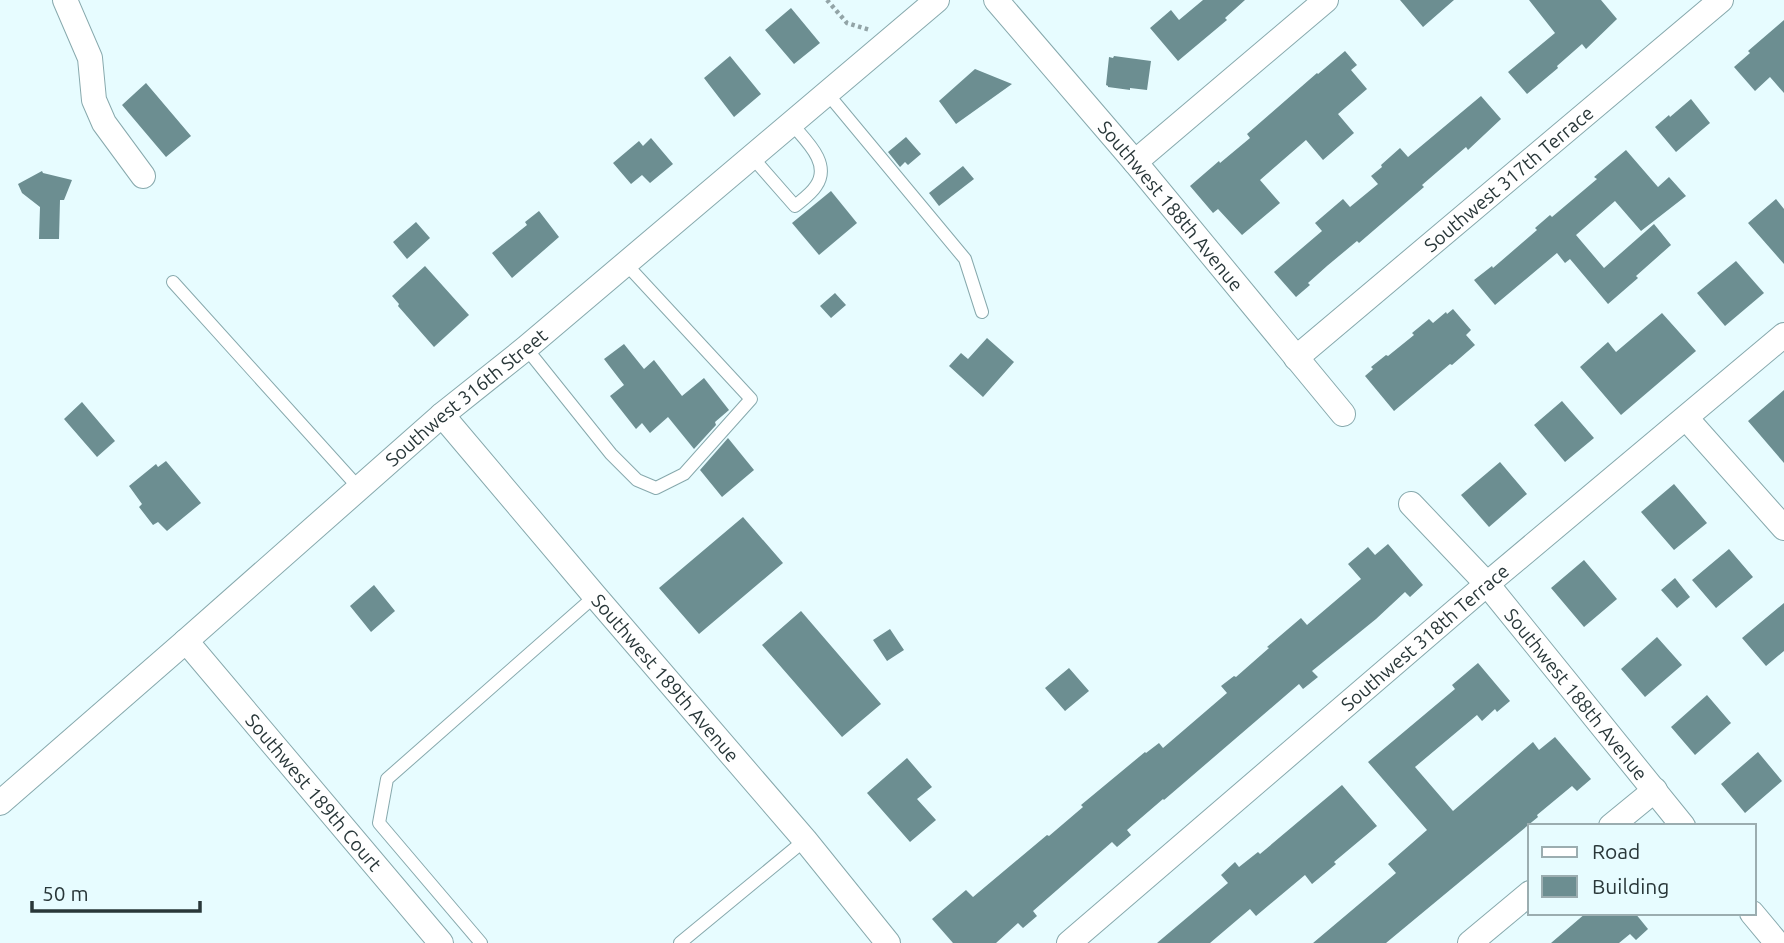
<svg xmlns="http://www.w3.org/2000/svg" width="1784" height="943" font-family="Ubuntu,sans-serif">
<rect width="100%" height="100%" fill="#e7fcff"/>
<!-- building -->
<path fill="#6c8e91" d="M1203,0h42l-20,18 2,2 -49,41 -28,-33 21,-18 8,10z
M1400,0h54l-31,27z
M1529,0h72l16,19 -31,30 -4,-5 -25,22 1,2 -31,26 -19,-22 47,-39z
M791,8l29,35 -26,21 -29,-34z
M1784,20v73l-14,-16 -15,14 -21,-24 16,-14 -2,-2z
M1345,51l12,14 -6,5 16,19 -29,25 16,19 -31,27 -17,-20 -46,40 20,23 -38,32 -24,-26 -5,4 -23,-27 29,-25 1,2 30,-25 -3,-4 70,-61 1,1z
M730,56l31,38 -27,23 -30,-39z
M1114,56l37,5 -4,29 -17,-2v2l-22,-3v-1l-2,-1 3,-28 4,1z
M975,69l37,15 -56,40 -17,-23z
M146,83l45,53 -25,21 -44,-52z
M1481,96l20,23 -33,31 -2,-3 -44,38 2,2 -65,56 -2,-2 -30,25 -19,17 2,2 -14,12 -22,-25 48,-41 -7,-8 28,-24 7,8 28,-23 -7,-8 11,-9 -1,-2 19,-17 8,9z
M1691,99l19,24 -34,29 -21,-25 14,-12 1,2z
M906,137l15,17 -13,11 -3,-3 -5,5 -12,-15z
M651,138l22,26 -23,19 -8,-8 -11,9 -18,-21 26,-22 4,5z
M1626,150l32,37 11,-10 17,19 -45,35 -26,-30 -39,34 28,33 50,-44 17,21 -35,31 2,2 -30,26 -38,-45 -5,4 -8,-10 -62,52 -21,-25 18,-14 1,2 44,-38 -2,-2 15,-13 2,2 45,-38 -3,-2z
M963,166l11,13 -35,27 -10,-13z
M42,171l1,2 29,7 -8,20h-4l-1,39h-20l1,-32 -18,-14 -4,-9z
M831,191l26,32 -38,32 -27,-32z
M1776,199l8,10v55l-36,-41z
M539,211l20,26 -47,41 -20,-25 35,-28 -2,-3z
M416,222l14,16 -23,21 -14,-17z
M1736,261l28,32 -39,33 -28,-33z
M425,266l44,49 -35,32 -36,-41 1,-2 -7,-8z
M835,293l11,12 -15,13 -11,-12z
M1453,309l18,21 -5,5 9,10 -23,20 -2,-1 -56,47 -29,-35 8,-7 -2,-2 15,-12 2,1 26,-21 -2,-2 17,-14 4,4 13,-11 1,2z
M1662,313l34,38 -75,64 -41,-48 28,-25 8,10z
M987,338l27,24 -31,35 -34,-31 12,-13 7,6z
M624,344l20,25 10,-9 28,36 22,-18 25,32 -14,12 1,3 -22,24 -26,-32 -18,16 -8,-10 -6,6 -26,-33 14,-11 -20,-26z
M1784,390v73l-36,-42z
M1562,401l32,37 -29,24 -31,-37z
M82,402l33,39 -18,16 -33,-38z
M728,438l26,32 -32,27 -22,-27z
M166,461l35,42 -34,28 -9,-9 -5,3 -14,-18 3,-3 -13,-18 27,-22 2,3z
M1500,462l27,32 -38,33 -28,-32z
M1674,484l33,39 -33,27 -33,-38z
M743,517l40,46 -84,71 -40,-46z
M1388,544l35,41 -13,12 -5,-5 -29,27 -64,52 6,6 -15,12 -4,-5 -135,116 -1,-1 -36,31 4,5 -14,12 -5,-5 -79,69 4,5 -14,12 -5,-5 -22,20h-43l-21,-24 34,-29 7,7 74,-62 2,1 34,-29 -2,-2 64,-53 1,1 13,-10 4,5 64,-55 -6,-7 13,-10 2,1 33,-29 -2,-1 34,-29 6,7 54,-46 -13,-15 20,-17 7,8z
M1729,549l24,28 -37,31 -24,-28z
M1584,560l33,39 -33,28 -33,-39z
M1675,578l15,19 -13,11 -16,-18z
M374,585l21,26 -24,21 -21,-26z
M1784,603v48l-18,15 -24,-28z
M801,611l80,93 -39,33 -80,-92z
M890,629l14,21 -17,11 -14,-21z
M1657,637l25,28 -37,32 -24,-28z
M1478,663l32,38 -13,11 -2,-3 -13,12 -5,-6 -62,52 38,44 80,-69 6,8 16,-13 36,42 -14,12 -5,-5 -35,29 1,2 -152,126h-73l83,-70 -8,-9 39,-34 -59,-68 87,-73 -3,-4z
M1069,668l20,23 -24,20 -20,-23z
M1707,695l24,28 -36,32 -24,-28z
M1758,752l24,29 -37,32 -24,-29z
M907,758l25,29 -15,12 19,21 -26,22 -43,-49z
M1342,785l35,41 -43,36 2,2 -24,20 -7,-9 -49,41 -6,-7 -40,34h-53l71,-60 -7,-8 14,-13 4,5 19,-15 2,2z
M1586,913h49l13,16 -12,11 -6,-6 -11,9h-68z"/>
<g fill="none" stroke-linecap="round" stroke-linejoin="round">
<defs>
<path id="lane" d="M827,93l138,166 17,53
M752,157l43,49c7,-6 16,-12 21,-20 16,-23 -11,-46 -25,-63
M173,282l186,206
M526,348l85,106 26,26 19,8 28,-14 67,-75 -126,-136
M481,943l-102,-120 8,-44 208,-183
M680,943l125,-103"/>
<g id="street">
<path d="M65,0l25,58 4,42 10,23 39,53"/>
<path id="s1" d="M996,0l139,162 208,252"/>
<path d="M1135,162l191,-162"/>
<path id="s2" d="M1296,358l425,-358"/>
<path id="s3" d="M442,415l153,181 210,244 83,103"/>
<path d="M1686,418l98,110"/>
<path id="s4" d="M1411,504l76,80 196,242"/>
<path id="s5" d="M186,641l255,302"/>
<path id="s6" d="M0,803l186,-162 256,-226 84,-67 411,-348"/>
<path d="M1611,826l44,-36"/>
<path d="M1752,913l25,30"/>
<path id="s7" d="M1069,943l418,-359 297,-249"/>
<path d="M1470,943l60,-50"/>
</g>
</defs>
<!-- lane casing -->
<use href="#lane" stroke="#87a9ad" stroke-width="14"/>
<!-- street casing -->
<use href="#street" stroke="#87a9ad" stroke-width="26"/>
<!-- path -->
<path stroke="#92a4a7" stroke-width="4.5" stroke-dasharray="3.5 3.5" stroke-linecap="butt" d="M827,0l20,23 23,7"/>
<!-- lane -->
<use href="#lane" stroke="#fff" stroke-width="12"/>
<!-- street -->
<use href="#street" stroke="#fff" stroke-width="24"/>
</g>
<g text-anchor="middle" stroke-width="6" stroke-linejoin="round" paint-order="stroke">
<!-- street labels -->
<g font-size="19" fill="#293739" stroke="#e7fcff">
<text dy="7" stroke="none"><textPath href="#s2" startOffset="278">Southwest 317th Terrace</textPath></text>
<text dy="7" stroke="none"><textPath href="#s1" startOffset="270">Southwest 188th Avenue</textPath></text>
<text dy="7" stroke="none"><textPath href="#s6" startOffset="618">Southwest 316th Street</textPath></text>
<text dy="7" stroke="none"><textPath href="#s7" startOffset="469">Southwest 318th Terrace</textPath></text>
<text dy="7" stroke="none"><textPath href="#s3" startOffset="345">Southwest 189th Avenue</textPath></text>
<text dy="7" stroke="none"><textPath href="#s4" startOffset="252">Southwest 188th Avenue</textPath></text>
<text dy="7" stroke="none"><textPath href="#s5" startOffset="198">Southwest 189th Court</textPath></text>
</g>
</g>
<!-- legend -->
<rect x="1528" y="824" width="228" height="91" fill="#e7fcff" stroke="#9badb0" stroke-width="2"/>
<rect x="1542" y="847" width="35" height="10" fill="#ffffff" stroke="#9badb0" stroke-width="2"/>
<text x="1592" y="859" font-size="21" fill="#293739">Road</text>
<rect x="1542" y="876" width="35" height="21" fill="#6c8e91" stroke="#9badb0" stroke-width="2"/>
<text x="1592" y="894" font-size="21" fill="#293739">Building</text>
<!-- scale -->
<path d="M32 901v10h168v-10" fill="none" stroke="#293739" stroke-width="3.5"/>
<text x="42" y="901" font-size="21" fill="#293739" stroke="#e7fcff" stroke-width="5" paint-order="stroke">50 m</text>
</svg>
